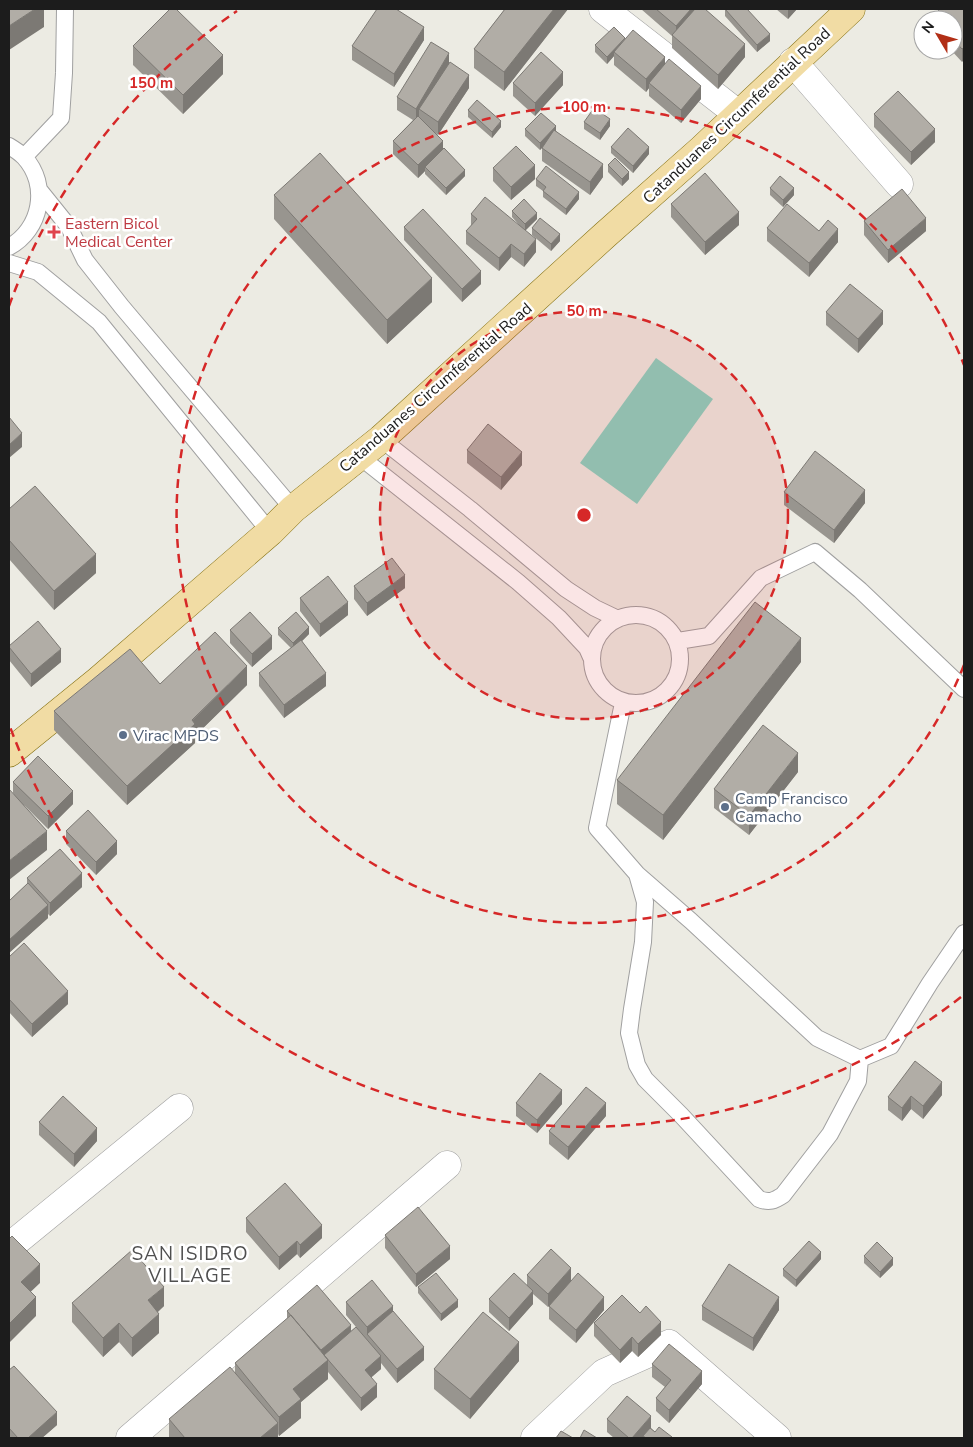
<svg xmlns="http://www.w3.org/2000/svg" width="973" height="1447" font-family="'Nunito Sans',sans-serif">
<rect width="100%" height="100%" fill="#ecebe3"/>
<!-- pitch -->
<path fill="#89d3c2" d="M656,358l57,41 -76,105 -57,-41z"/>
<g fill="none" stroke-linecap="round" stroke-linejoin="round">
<defs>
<path id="lane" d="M9,146c5,3 11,7 15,11 26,28 17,73 -15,90
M24,157l37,-39 3,-45 1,-64
M40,191l29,36 16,33 37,47 171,202
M9,263l29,9 61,50 171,210
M381,439l89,70 96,80 29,19 23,11
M359,456l159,126 41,36 28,30 4,9
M592 659a44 44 0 1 1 88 0a44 44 0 1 1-88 0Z
M678,641l31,-5 52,-58 54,-26 45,38 104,99
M623,703l-26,125 40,46 54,47 126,117 43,21 31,-13 39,-63 34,-50
M637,874l8,28 -2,40 -11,67 -3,24 8,32 8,14 36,36 78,84c10,4 15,2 24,-4l47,-61 28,-53 2,-22"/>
<path id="street" d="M603,9l135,105
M793,62l106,122
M9,1247l170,-139
M130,1438l317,-273
M535,1438l69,-65 65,-29 108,94"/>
<path id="primary" d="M9,753l90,-73 171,-148 23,-23 88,-70 224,-204 97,-86 149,-140"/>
</defs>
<!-- lane casing -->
<use href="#lane" stroke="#a0a0a0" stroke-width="18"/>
<!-- street casing -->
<use href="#street" stroke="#a0a0a0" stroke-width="29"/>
<!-- primary casing -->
<use href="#primary" stroke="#847011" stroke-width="29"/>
<!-- lane -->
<use href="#lane" stroke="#fff" stroke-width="16"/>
<!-- street -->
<use href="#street" stroke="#fff" stroke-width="28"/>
<!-- primary -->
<use href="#primary" stroke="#f1dca4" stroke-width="28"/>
</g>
<!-- wall -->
<path fill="#98958f" d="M505,9h63l-64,82 -30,-23v-19z
M641,9h64l40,48 -27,32 -46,-41v-12z
M725,9l45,32 -13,11 -32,-36z
M776,9h21l-9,10z
M964,9l-2,53 -11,-12h2v-30h-22v-2z
M625,38l40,27 36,34 -20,24 -32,-27v-8l-3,4 -32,-27v-9l-7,8 -12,-12v-7z
M424,40l-30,47 -42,-27v-14z
M133,46l90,28 -40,40 -50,-49z
M449,63l20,25 -31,47 -4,-3 9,18 22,26 -19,19 -21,-21v-3l-7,7 -25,-24v-13l20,-21 -16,-10v-13z
M513,83l50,2 -28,31 -22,-20z
M468,110l33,17 -9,11 -24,-21z
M874,114l61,28 -24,23 -37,-38z
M584,122l26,4 -10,14 -16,-11z
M525,129l31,2 47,46 -13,18 -48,-34v-13l-2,2 -15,-14z
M611,147l38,7 -16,19 -22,-20z
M608,165l21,14 -7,7 -14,-14z
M493,168l42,11 -24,21 -18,-19z
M536,179l43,20 -13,16 -23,-18v-6l-7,-5z
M770,188l24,7 -11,12 -13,-12z
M274,195l158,107 -45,42 -113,-125z
M671,204l68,21 -34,30 -34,-38z
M512,211l25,8 -12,11 11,22 -12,15 -13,-10 -12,14 -33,-27v-13l5,-5v-12l49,12 -8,-9z
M864,221l62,10 -38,32 -24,-28z
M404,227l77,57 -19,18 -58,-62z
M532,228l28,13 -9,10 -19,-16z
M767,228l52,3 19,11 -29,35 -42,-36z
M826,312l57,12 -25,29 -32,-28z
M467,450l55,15 -21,25 -34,-27z
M784,492l81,11 -31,40 -50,-38z
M9,509l87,64 -42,37 -45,-51z
M354,586l51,2 -38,28 -13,-17z
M300,598l48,17 -28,22 -20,-26z
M278,628l31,6 -7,7 24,45 -42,32 -25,-32v-13l32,-25 -13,-13z
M230,630l42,19 -20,18 -22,-24z
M9,646l52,16 -30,25 -22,-27z
M801,662l-138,178 -46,-36v-24z
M160,684l87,1 -52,51v7l-68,62 -73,-75v-19z
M798,772l-49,63 -35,-27v-19z
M13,782l60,22 -25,25 -24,-24 23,45 -34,-57z
M66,831l51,23 -21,21 -30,-31z
M27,878l55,9 -32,29 -2,-2v4l-39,35v-52l18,-17z
M9,957l59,47 -36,33 -23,-25z
M942,1095l-19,24 -12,-10 -9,12 -14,-11v-13z
M516,1103l46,1 -25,29 -21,-17z
M606,1116l-38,44 -19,-16v-13z
M39,1122l58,19 -23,26 -35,-32z
M246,1218l76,20 -22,20 -3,-4 -18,16 -33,-38z
M385,1235l65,24 -34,28 -31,-39z
M864,1256l29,9 -13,13 -16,-15z
M821,1259l-25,28 -13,-11v-7z
M527,1275l44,6 33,29 -28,33 -27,-24v-13l-1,1 -15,-13v10l-24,27 -20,-19v-13l38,-13z
M418,1287l40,20 -17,14 -23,-28z
M346,1302l47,10 31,48 -27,23 -16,-20v6l-10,8 6,20 -16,14 -33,-39v7l-27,23v16l-22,18 -1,-2v4h-109v-19l66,-46v-10l52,-44v-8l64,20 5,-4 -10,-12z
M72,1303l92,3 -6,6 1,21 -27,24 -13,-15 -16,15 -31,-35z
M702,1306l77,4 -26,41 -51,-31z
M594,1323l67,12 -23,22 -6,-6 -12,12 -26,-27z
M519,1361l-49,58 -36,-30v-20z
M652,1364l50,20 -33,39 -13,-12v-13l9,-11 -13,-10z
M9,1370l48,55 -15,13h-33z
M607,1419l44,9 4,4 17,6h-58l-7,-6z"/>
<!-- shaded-wall -->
<path fill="#7c7974" d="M35,9h9v18l-35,23v-24z
M554,9h14l-64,82v-19z
M691,9h6l-21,30v-13z
M788,9h9l-9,10z
M424,27v13l-30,47v-13z
M770,34v7l-13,11v-7z
M625,38l-11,14v4l-7,8v-7z
M745,44v13l-27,32v-14z
M964,47v13l-2,2v-13z
M449,53v13l-30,43v8l-3,5v-13z
M223,55v19l-40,40v-19z
M665,57v13l-16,13v5l-3,4v-13z
M563,72v13l-28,31v-13z
M469,75v13l-31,47v-13z
M701,86v13l-20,24v-13z
M610,119v7l-10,14v-7z
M501,121v6l-9,11v-6z
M556,126v7l-16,17v-7z
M935,129v13l-24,23v-13z
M443,141v13l-18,13v4l-7,7v-13z
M649,147v7l-16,19v-7z
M603,164v13l-13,18v-13z
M535,165v14l-24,21v-13z
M465,170v6l-19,19v-7z
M629,172v7l-7,7v-7z
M794,188v7l-11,12v-7z
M579,192v7l-13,16v-6z
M739,212v13l-34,30v-13z
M537,213v6l-12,12v-7z
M926,218v13l-38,32v-13z
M838,229v13l-29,35v-14z
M560,234v7l-9,10v-7z
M536,239v13l-12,15v-13z
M511,244v13l-12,14v-13z
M481,271v13l-19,18v-13z
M432,278v24l-45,42v-24z
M883,311v13l-25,29v-14z
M22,433v14l-13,11v-13z
M522,452v13l-21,25v-13z
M865,490v13l-31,40v-13z
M96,554v19l-42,37v-19z
M405,575v13l-38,28v-13z
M348,602v13l-28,22v-13z
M309,627v7l-16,16v-7z
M272,636v13l-20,18v-13z
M801,638v24l-138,178v-25z
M61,649v13l-30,25v-13z
M247,666v19l-52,51v7l-68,62v-19z
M326,673v13l-42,32v-13z
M798,753v19l-49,63v-19z
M73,791v13l-25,25v-13z
M47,831v19l-38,30v-19z
M117,841v13l-21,21v-13z
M82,873v14l-32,29v-13z
M48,905v13l-39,35v-13z
M68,991v13l-36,33v-13z
M942,1082v13l-19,24v-13z
M562,1090v14l-25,29v-13z
M911,1096v13l-9,12v-13z
M606,1103v13l-38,44v-13z
M97,1128v13l-23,26v-13z
M322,1225v13l-22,20v-13z
M297,1241v13l-18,16v-13z
M450,1246v13l-34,28v-13z
M821,1252v7l-25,28v-7z
M893,1258v7l-13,13v-6z
M40,1264v19l-19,18v-19z
M571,1268v14l-23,25v-13z
M164,1287v19l-16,14v-20z
M533,1291v13l-24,27v-13z
M36,1297v19l-27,27v-19z
M604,1297v13l-28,33v-13z
M779,1297v13l-26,41v-13z
M458,1300v7l-17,14v-7z
M393,1306v13l-26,15v6v-13z
M159,1314v19l-27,24v-19z
M661,1322v13l-23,22v-13z
M119,1323v19l-16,15v-19z
M351,1325v13l-30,25v-13z
M632,1337v14l-12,12v-13z
M519,1342v19l-49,58v-20z
M424,1347v13l-27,23v-14z
M381,1356v13l-16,14v-13z
M328,1360v19l-27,23v16l-22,18v-19l14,-28z
M702,1371v13l-33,39v-13z
M377,1384v13l-16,14v-13z
M57,1412v13l-15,13h-14z
M651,1416v13l-8,7v2h-11z
M278,1423v15h-18z"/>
<!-- building -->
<path fill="#b1ada6" stroke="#7c7974" d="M9,9h26l-26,17z
M170,9h6l47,46 -40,40 -50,-49z
M377,9h19l28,18 -30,47 -42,-28z
M505,9h49l-50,63 -30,-23z
M656,9h35l-15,17z
M695,9h10l40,35 -27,31 -46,-40z
M725,9h22l23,25 -13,11z
M940,9h24v38l-2,2 -9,-10v-19h-19l-3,-2z
M614,27l11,11 -18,19 -12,-12z
M633,30l32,27 -19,22 -32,-27z
M431,42l18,11 -33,56 -19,-12z
M541,52l22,20 -28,31 -22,-20z
M669,59l32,27 -20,24 -32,-27z
M450,62l19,13 -31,47 -19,-13z
M898,91l37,38 -24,23 -37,-38z
M477,100l24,21 -9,11 -24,-22z
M594,108l16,11 -10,14 -16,-11z
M541,113l15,13 -16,17 -15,-14z
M418,116l25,25 -25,24 -25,-24z
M628,128l21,19 -16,19 -22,-19z
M554,130l49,34 -13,18 -48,-34z
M516,146l19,19 -24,22 -18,-19z
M444,148l21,22 -19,18 -21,-21z
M320,153l112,125 -45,42 -113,-125z
M615,158l14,14 -7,7 -14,-14z
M546,166l33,26 -13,17 -23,-18 3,-4 -10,-8z
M705,173l34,39 -34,30 -34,-38z
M780,176l14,12 -11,12 -13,-12z
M902,189l24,29 -38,32 -24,-29z
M485,197l51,42 -12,15 -13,-10 -12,14 -33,-27 11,-12 -6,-5z
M524,199l13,14 -12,11 -13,-13z
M787,204l32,27 9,-11 10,9 -29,34 -42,-35z
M423,209l58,62 -19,18 -58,-62z
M540,218l20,16 -9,10 -19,-16z
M850,284l33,27 -25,28 -32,-27z
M9,417l13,16 -13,12z
M488,424l34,28 -21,25 -34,-27z
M815,451l50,39 -31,40 -50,-38z
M35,486l61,68 -42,37 -45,-51v-31z
M392,558l13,17 -38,28 -13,-17z
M328,576l20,26 -28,22 -20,-26z
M755,602l46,36 -138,177 -46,-35z
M250,612l22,24 -20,18 -22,-24z
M296,612l13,15 -16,16 -15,-15z
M38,621l23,28 -30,25 -22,-27v-1z
M215,632l32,34 -55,54 3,4 -68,62 -73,-75 76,-62 30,35z
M301,640l25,33 -42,32 -25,-32z
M763,725l35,28 -49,63 -35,-27z
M38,756l35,35 -25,25 -35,-34z
M9,789l38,42 -38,30z
M88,810l29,31 -21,21 -30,-31z
M60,849l22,24 -32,30 -23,-25z
M28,883l20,22 -39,35v-39z
M24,943l44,48 -36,33 -23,-25v-42z
M915,1061l27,21 -19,24 -12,-10 -9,12 -14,-11z
M540,1073l22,17 -25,30 -21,-17z
M586,1087l20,16 -38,44 -19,-16z
M63,1096l34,32 -23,26 -35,-32z
M285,1183l37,42 -22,20 -3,-4 -18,16 -33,-39z
M418,1207l32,39 -34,28 -31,-39z
M12,1236l28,28 -19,18 15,15 -27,27v-85z
M809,1241l12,11 -25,28 -13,-11z
M877,1242l16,16 -13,14 -16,-16z
M551,1249l20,19 -23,26 -21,-19z
M132,1250l32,37 -16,13 11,14 -27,24 -13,-15 -16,15 -31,-35z
M729,1264l50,33 -26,41 -51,-32z
M436,1273l22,27 -17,14 -23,-27z
M514,1273l19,18 -24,27 -20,-19z
M578,1273l26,24 -28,33 -27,-24z
M372,1280l21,26 -26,21 -21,-25z
M317,1285l34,40 -30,25 -34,-39z
M622,1295l18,18 6,-7 15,16 -23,22 -6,-7 -12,13 -26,-27z
M393,1311l31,36 -27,22 -30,-35z
M483,1312l36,30 -49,57 -36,-30z
M291,1315l37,45 -35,29 8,10 -22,18 -44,-54z
M356,1327l25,29 -16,14 12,14 -16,14 -37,-43z
M669,1344l33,27 -33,39 -13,-12 15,-18 -19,-16z
M14,1366l43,46 -29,26h-10l-9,-10v-58z
M230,1367l48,56 -18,15h-75l-16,-19z
M627,1396l24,20 -19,22h-3l-22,-19z
M659,1427l13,10 -2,1h-24l-3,-2 7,-8 5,4z
M584,1430l13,8h-17z
M561,1431l12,7h-17z"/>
<!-- distance rings -->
<circle cx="584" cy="515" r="204" fill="#d62828" fill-opacity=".12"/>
<g fill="none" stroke="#d62828" stroke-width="2.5" stroke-dasharray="9 6">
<circle cx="584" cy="515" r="204"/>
<path d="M964 665A408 408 0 1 1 964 365"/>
<path d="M961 997A612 612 0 0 1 9 724M9 306A612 612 0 0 1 237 11"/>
</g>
<!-- markers -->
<path fill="#e0444e" stroke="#fff" stroke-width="2" d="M51.5 224.5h5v5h5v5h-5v5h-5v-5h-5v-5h5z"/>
<g fill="#5c6f8a" stroke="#fff" stroke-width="2">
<circle cx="123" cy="735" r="5"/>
<circle cx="725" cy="807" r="5"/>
</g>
<g text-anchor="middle" stroke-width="5" stroke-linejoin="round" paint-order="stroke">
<!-- street labels -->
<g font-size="16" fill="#1c1c1c" stroke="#fff">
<text transform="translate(736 115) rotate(-43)" y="6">Catanduanes Circumferential Road</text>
<text transform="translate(435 387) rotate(-41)" y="6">Catanduanes Circumferential Road</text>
</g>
<!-- health labels -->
<g font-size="16" fill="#be3a42" stroke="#fff" text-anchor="start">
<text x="65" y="229">Eastern Bicol<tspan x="65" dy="18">Medical Center</tspan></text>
</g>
<!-- service labels -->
<g font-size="16" fill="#4e5e75" stroke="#fff" text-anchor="start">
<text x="133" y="741">Virac MPDS</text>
<text x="735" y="804">Camp Francisco<tspan x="735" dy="18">Camacho</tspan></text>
</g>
<!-- quarter labels -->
<g font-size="19" letter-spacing="1" fill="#4f4f4f" stroke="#fff">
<text x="190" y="1260">SAN ISIDRO<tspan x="190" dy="22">VILLAGE</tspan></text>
</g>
</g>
<circle cx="584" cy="515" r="8" fill="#d62828" stroke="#fff" stroke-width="2.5"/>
<g font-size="15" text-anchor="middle" font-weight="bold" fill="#d62828" stroke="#fff" stroke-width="5" stroke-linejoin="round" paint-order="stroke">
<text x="151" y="88">150 m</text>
<text x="584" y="112">100 m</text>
<text x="584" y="316">50 m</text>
</g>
<!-- border -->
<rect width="973" height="1447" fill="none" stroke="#1c1c1c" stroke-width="20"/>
<!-- north arrow -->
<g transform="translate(938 35) rotate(308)"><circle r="24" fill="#ffffff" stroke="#a4a4a4"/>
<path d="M0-4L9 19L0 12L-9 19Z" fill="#b22f16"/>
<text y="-8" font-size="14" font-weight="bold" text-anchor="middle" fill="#1c1c1c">N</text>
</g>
</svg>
